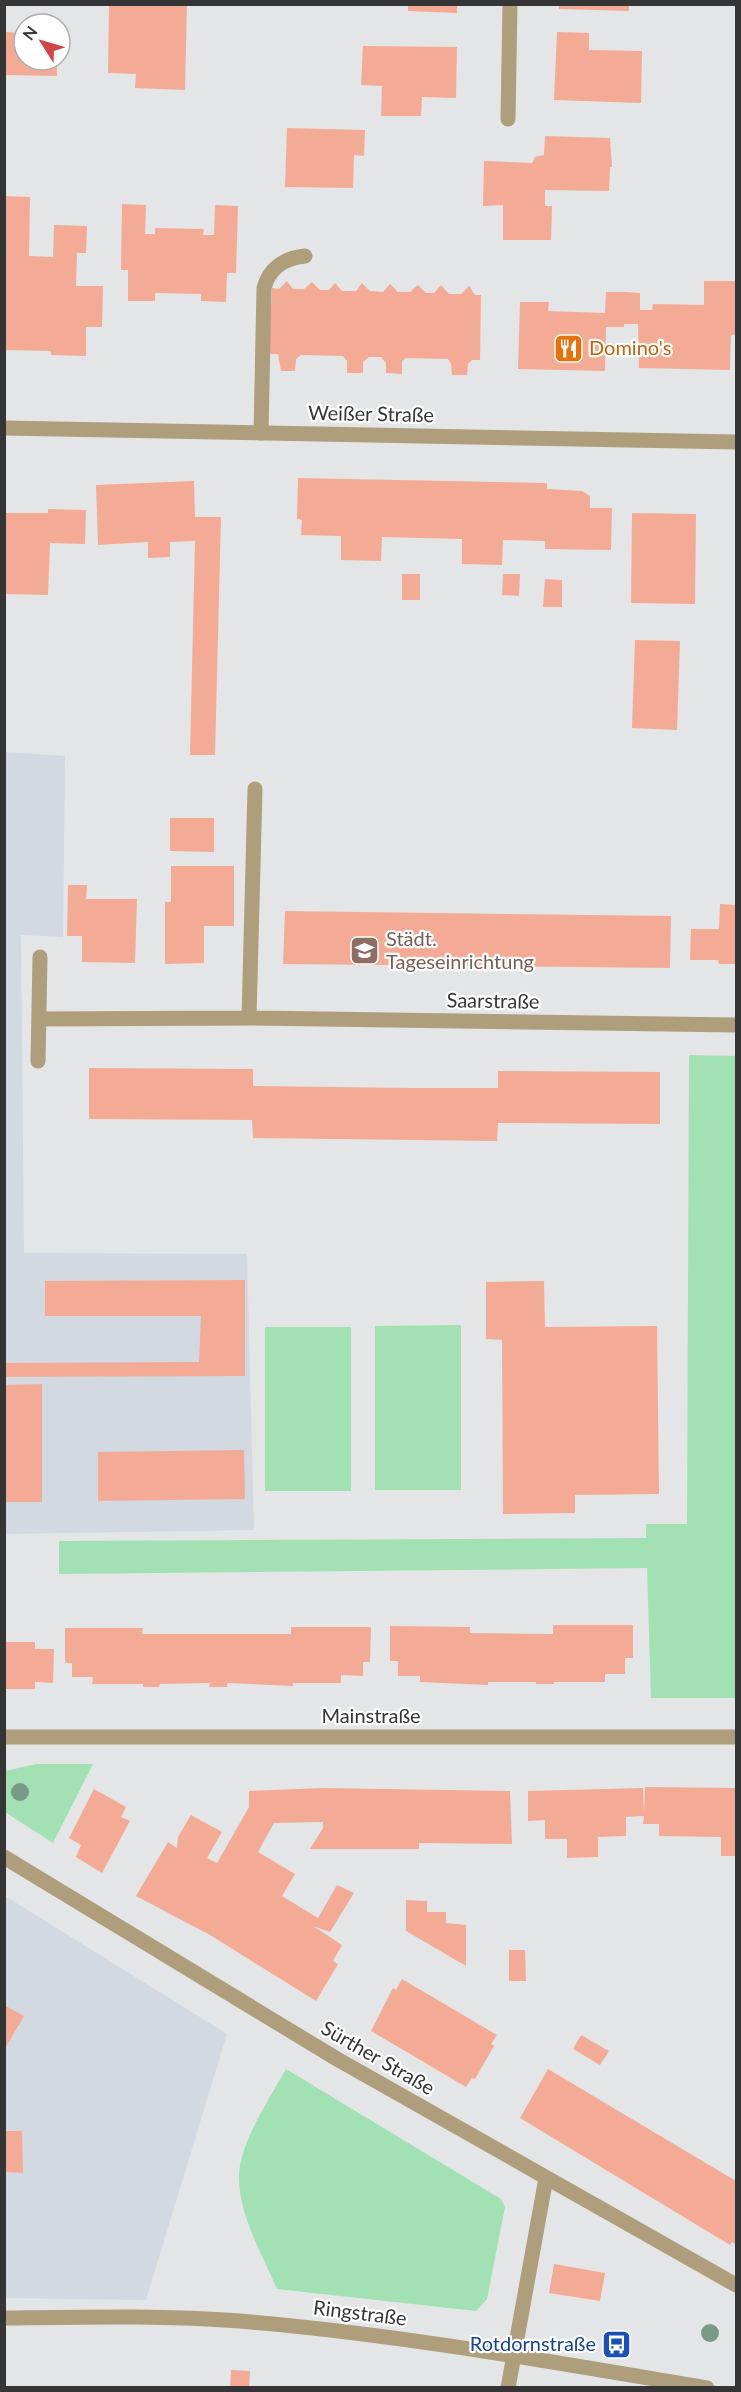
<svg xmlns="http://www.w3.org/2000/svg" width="741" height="2392" font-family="Lato,sans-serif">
<rect width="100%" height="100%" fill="#e4e5e7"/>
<!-- built -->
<path fill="#d3d9e1" d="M4,752l61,4 -2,181 -42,-2 3,318 223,1 7,276 -249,4z
M5,1896l222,138 -81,266 -141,-2z"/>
<!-- green -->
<path fill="#a2e1b3" d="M689,1055l47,1v642h-85l-4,-130 -588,6v-33l587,-3v-14h41z
M461,1325v165h-86v-164z
M265,1327h86v164h-86z
M36,1764h57l-40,79 -48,-31v-41z
M286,2069l215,130 4,8 -18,92 -11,12 -199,-22c-15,-35 -39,-75 -38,-114 1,-33 31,-77 47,-106z"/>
<!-- building -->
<path fill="#f4ab96" d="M109,4h78l-2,86 -50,-2 1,-14 -28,-1z
M408,4h49v9l-49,-2z
M559,4h70v7l-70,-2z
M4,32l20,1v27h33v16l-53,-1z
M557,32l32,1v17l53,1 -1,52 -87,-3z
M363,46l94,1 -1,51 -34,-1 -1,19h-40l1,-30 -21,-1z
M287,128l78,2 -1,26 -10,-1 -1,33 -68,-1z
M545,136l65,2 2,29h-2l-1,24 -64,-1v16h7l-1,34h-48v-35l-20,1 1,-45 48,2 3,-6 9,-2z
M4,196l26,1 -1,59 24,1 1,-32 33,1 -1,27h-9l-1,33h27l-1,41h-16v29l-35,-1v-4l-47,-1z
M122,204l24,1 -1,29h10v-6l49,1 -1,6h11l1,-30 23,1 -2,67h-9l-1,29 -25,-1v-7l-46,-1v8h-27v-31h-7z
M287,281l6,8h11l8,-7 8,8h9l6,-7 7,8h14l6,-8 8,8 13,1 7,-8 8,8h12l8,-7 8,8h8l7,-8 8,9h12l8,-8 6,9h6l-1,65h-8l-4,4 -1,11h-15l-1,-11 -3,-5 -42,-1 -4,3v13l-16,-1v-10l-5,-6h-12l-6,5v11h-16v-12l-4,-5 -42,-1 -5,4 -1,12h-14l-3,-17h-9l3,-66 7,1z
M704,281h32v54h-5l-1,35 -91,-2 -1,-44h-14v3h-18l-1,44 -87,-2 2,-67h29l-1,9 57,2 1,-21h19l15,1v17h12l1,-6 51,1z
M298,478l249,5v6l35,2 8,5v12h22l-1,42 -66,-1v-8l-42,-1 -1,25 -40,-1v-25l-80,-2 -1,24 -40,-1v-24l-40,-1 1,-15 -5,-1z
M194,481l1,36h26l-6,238h-25l5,-214 -25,1v15l-22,1v-16l-50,3 -2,-60z
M48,509l38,1 -1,34 -35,-1 -2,52 -44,-1v-81h44z
M632,513l64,1 -1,90 -64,-1z
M402,574h18v26h-18z
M503,574h17l-1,22 -17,-1z
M545,579l17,1v27h-19z
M635,640l45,1 -3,89 -45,-2z
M170,818h44v34l-44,-1z
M171,866h63v60h-30v37l-39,1v-62h6z
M68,885h19l-1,14h51l-2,64 -53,-1v-26h-15z
M720,904l16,1v59h-17l-1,-4h-28l1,-31h28z
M285,911l386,5 -1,52 -387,-4z
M89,1068l164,1v17l163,2h82v-17l162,1v52l-162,-1 -1,18 -244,-3 -1,-18 -163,-1z
M245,1280v96l-241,1v-14l195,-1 2,-46h-156v-35z
M544,1281l1,46 112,-1 2,168 -84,1v18l-72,1 -1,-174 -16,-1v-57z
M42,1384v118h-38v-117z
M244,1450l1,49 -147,2v-49z
M553,1625h80v33h-8v16h-20v8h-51v2h-18v-2h-48v3l-68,-3v-6h-22v-15h-8v-35l80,1v6l83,1z
M291,1627h80l-1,35h-7v14l-22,-1v8h-48v3l-66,-3v4h-18l1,-4 -50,1 -1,3h-16v-3h-51l1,-7h-21v-14h-7v-35h78l-1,6h149z
M4,1642h31v7h19l-1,34 -18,-1v7h-31z
M645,1787l91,1v68h-15v-19l-62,-1v-12h-16l1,-8 -18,1v19l-28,1v20l-31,1v-19h-22v-19l-17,1v-30l115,-3 1,25z
M323,1788l187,3 2,53 -93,-1v6h-109l13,-21v-6l-49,1 -16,29 37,22 -13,22 36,22 19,-33 17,8 -24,39 -17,-6 29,19 -9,16 5,3 -22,37 -106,-66 -74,-39 32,-54 9,6 1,-11 13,-22 31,17 -15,26 10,5 32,-56v-16z
M94,1789l32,18 -5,10 9,4 -28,52 -26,-16 5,-12 -12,-7z
M406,1900l21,1v11h19v11l20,2v41l-60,-35z
M509,1950h16l1,31h-17z
M402,1979l95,56 -6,9 3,2 -19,33 -3,-1 -6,9 -95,-56 22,-43 3,2z
M4,2005l20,11 -20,34z
M581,2035l28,16 -9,14 -27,-16z
M548,2069l188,112v64l-4,-3 -2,3 -210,-127z
M4,2131h18l1,42 -19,-1z
M554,2264l51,9 -5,28 -51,-8z
M231,2370l19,1 -1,17h-19z"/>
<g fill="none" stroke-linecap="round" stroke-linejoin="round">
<!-- service -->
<path stroke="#af9e7b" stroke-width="15" d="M261,433l3,-145c5,-20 21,-30 41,-32
M38,1061l2,-104"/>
<!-- minor -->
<path stroke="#af9e7b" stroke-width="15" d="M508,119l2,-115
M249,1018l6,-229
M40,1019l209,-1 487,7
M4,1737h732
M4,1857l333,202 399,226
M508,2388l38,-210"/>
<!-- tertiary -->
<path stroke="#af9e7b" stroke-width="15" d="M4,428l732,14
M4,2318c79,-1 158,-3 236,3 157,13 312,41 467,67"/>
</g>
<!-- trees -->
<g fill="#799a86">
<circle cx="20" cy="1792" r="9"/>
<circle cx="710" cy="2333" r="9"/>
</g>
<!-- icons -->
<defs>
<symbol id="restaurant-square" viewBox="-11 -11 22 22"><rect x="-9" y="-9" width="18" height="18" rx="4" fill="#e8710a" stroke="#fff"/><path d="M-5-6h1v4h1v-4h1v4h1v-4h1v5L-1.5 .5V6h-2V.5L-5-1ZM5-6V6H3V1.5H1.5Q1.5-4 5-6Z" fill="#fff"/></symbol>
<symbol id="school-square" viewBox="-11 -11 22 22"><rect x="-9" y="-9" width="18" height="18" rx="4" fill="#8d6e63" stroke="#fff"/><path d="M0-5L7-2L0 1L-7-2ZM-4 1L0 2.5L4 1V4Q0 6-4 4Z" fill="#fff"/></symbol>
<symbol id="bus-square" viewBox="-11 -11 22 22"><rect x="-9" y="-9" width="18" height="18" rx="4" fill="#1a4fb4" stroke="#fff"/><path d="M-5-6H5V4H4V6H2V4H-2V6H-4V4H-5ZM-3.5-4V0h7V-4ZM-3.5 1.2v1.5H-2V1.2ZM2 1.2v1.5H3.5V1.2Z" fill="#fff"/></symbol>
</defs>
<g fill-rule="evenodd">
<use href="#restaurant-square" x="552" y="332" width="33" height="33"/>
<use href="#school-square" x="348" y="934" width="33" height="33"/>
<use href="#bus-square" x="600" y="2328" width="33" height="33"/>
</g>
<g text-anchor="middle" stroke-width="4.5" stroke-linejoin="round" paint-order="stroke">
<!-- food labels -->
<g font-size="20" fill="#c56008" stroke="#fff" text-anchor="start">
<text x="589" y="355">Domino's</text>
</g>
<!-- street labels -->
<g font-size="20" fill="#353536" stroke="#fff">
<text transform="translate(371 414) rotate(1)" y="7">Weißer Straße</text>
<text transform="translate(493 1001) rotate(1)" y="7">Saarstraße</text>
<text x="371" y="1723">Mainstraße</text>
<text transform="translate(378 2058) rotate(30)" y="7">Sürther Straße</text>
<text transform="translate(360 2313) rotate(7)" y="7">Ringstraße</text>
</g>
<!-- education labels -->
<g font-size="20" fill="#785e54" stroke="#fff" text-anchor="start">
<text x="386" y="946">Städt.<tspan x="386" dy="23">Tageseinrichtung</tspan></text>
</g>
<!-- transit labels -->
<g font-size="20" fill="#164399" stroke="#fff" text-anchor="end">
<text x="596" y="2351">Rotdornstraße</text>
</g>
</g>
<!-- border -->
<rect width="741" height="2392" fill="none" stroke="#353536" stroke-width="12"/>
<!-- north arrow -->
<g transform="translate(42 42) rotate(307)"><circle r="28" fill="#ffffff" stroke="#aeaeaf" stroke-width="1.5"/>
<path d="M0-4.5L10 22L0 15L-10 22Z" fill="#d34444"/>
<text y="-9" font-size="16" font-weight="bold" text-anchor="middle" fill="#353536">N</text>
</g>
</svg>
